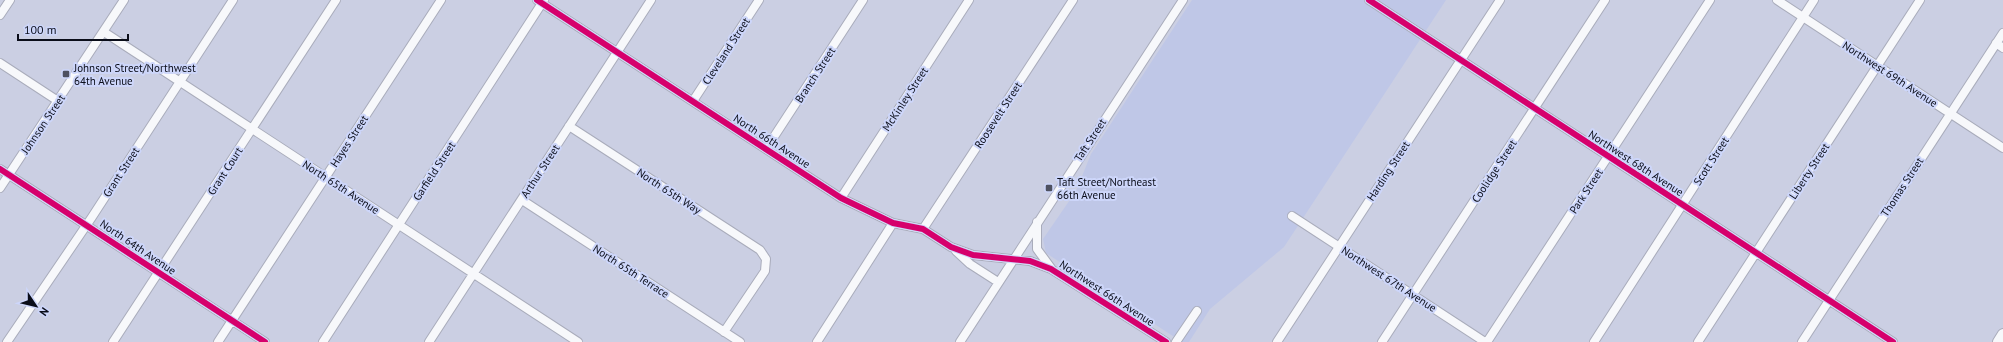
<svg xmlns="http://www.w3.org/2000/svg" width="2003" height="342" font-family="'PT Sans',sans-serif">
<rect width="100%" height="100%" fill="#cbcfe3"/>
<!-- built -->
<path fill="#bfc7e7" d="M1192,0h254l-162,247 -74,62 -21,33h-7l-136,-89 -3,-14 33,-48 15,-37z"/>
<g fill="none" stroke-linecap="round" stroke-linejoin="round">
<defs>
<path id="minor" d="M537,0l304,198 52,25 30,6 28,18 22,8 57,6 21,8 115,73
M1369,0l524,342
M1777,0l226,148
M0,15l10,-15
M104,32l474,310
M1996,43l7,5
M0,63l58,38
M693,101l66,-101
M569,126l191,124 6,9 -1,12 -41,61
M766,149l97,-149
M0,169l265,173
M0,188l124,-188
M841,198l128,-198
M522,200l218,142
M1292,216l193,126
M1037,222v27l14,19
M923,229l150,-229
M956,251l14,13 28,18
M7,342l85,-125 141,-217
M113,342l223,-342
M218,342l223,-342
M323,342l221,-342
M429,342l222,-342
M817,342l76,-119
M960,342l223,-342
M1176,342l21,-31
M1277,342l223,-342
M1382,342l223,-342
M1487,342l223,-342
M1594,342l220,-342
M1698,342l222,-342
M1802,342l201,-309"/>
<path id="major" d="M1998,342l5,-8"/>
</defs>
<!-- minor casing -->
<use href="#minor" stroke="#a9acbb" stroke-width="10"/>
<!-- major casing -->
<use href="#major" stroke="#a9acbb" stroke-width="12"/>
<!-- minor -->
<use href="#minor" stroke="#f7f8fb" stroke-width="8"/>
<!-- major -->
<use href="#major" stroke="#f7f8fb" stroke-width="10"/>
<defs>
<path id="cycleway" d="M537,0l304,198 52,25 30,6 28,18 22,8 57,6 21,8 115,73
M1369,0l524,342
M0,169l265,173"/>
</defs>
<!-- cycleway casing -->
<use href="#cycleway" stroke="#cdd6fa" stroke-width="8"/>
<!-- cycleway -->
<use href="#cycleway" stroke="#d6006c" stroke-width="6"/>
</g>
<!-- markers -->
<g fill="#4e5160" stroke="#cdd6fa" stroke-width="1.5">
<rect x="62" y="70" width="8" height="8" rx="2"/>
<rect x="1045" y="184" width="8" height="8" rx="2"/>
</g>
<g text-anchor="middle" stroke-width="4" stroke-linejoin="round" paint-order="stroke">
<!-- street labels -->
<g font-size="11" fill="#0a0d19" stroke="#cdd6fa">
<text transform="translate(726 51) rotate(-57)" y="4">Cleveland Street</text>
<text transform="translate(1890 74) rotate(33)" y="4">Northwest 69th Avenue</text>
<text transform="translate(815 75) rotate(-57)" y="4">Branch Street</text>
<text transform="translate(905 99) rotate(-57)" y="4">McKinley Street</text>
<text transform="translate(998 115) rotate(-57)" y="4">Roosevelt Street</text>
<text transform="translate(43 124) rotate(-56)" y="4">Johnson Street</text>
<text transform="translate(1090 140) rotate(-57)" y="4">Taft Street</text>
<text transform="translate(349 141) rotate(-57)" y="4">Hayes Street</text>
<text transform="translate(772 141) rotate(33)" y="4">North 66th Avenue</text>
<text transform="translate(1711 161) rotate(-57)" y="4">Scott Street</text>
<text transform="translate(1636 163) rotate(33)" y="4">Northwest 68th Avenue</text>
<text transform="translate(225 171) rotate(-57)" y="4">Grant Court</text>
<text transform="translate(434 171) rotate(-57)" y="4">Garfield Street</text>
<text transform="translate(540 171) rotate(-57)" y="4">Arthur Street</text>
<text transform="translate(1388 171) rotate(-57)" y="4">Harding Street</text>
<text transform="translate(1494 171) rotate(-57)" y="4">Coolidge Street</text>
<text transform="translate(1809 171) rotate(-57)" y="4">Liberty Street</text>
<text transform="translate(121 172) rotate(-57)" y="4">Grant Street</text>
<text transform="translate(341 187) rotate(33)" y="4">North 65th Avenue</text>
<text transform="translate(1902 187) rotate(-57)" y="4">Thomas Street</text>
<text transform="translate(669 191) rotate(33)" y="4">North 65th Way</text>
<text transform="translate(1586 191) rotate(-57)" y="4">Park Street</text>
<text transform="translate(138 247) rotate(34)" y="4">North 64th Avenue</text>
<text transform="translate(631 271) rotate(33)" y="4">North 65th Terrace</text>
<text transform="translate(1389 279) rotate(33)" y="4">Northwest 67th Avenue</text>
<text transform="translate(1107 293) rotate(33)" y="4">Northwest 66th Avenue</text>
</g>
<!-- poi labels -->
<g font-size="11" fill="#0a0d19" stroke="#cdd6fa" text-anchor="start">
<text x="74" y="72">Johnson Street/Northwest<tspan x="74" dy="13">64th Avenue</tspan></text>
<text x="1057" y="186">Taft Street/Northeast<tspan x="1057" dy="13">66th Avenue</tspan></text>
</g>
</g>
<!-- north arrow -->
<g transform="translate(36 306) rotate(125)" stroke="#cdd6fa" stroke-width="3" paint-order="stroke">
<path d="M0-3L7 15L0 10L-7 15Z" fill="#0a0d19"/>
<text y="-6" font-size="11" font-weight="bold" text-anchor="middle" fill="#0a0d19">N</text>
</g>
<!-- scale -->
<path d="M18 34v6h110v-6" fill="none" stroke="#0a0d19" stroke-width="2"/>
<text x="24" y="34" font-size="12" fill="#0a0d19" stroke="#cdd6fa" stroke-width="3" paint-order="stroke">100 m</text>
</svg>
